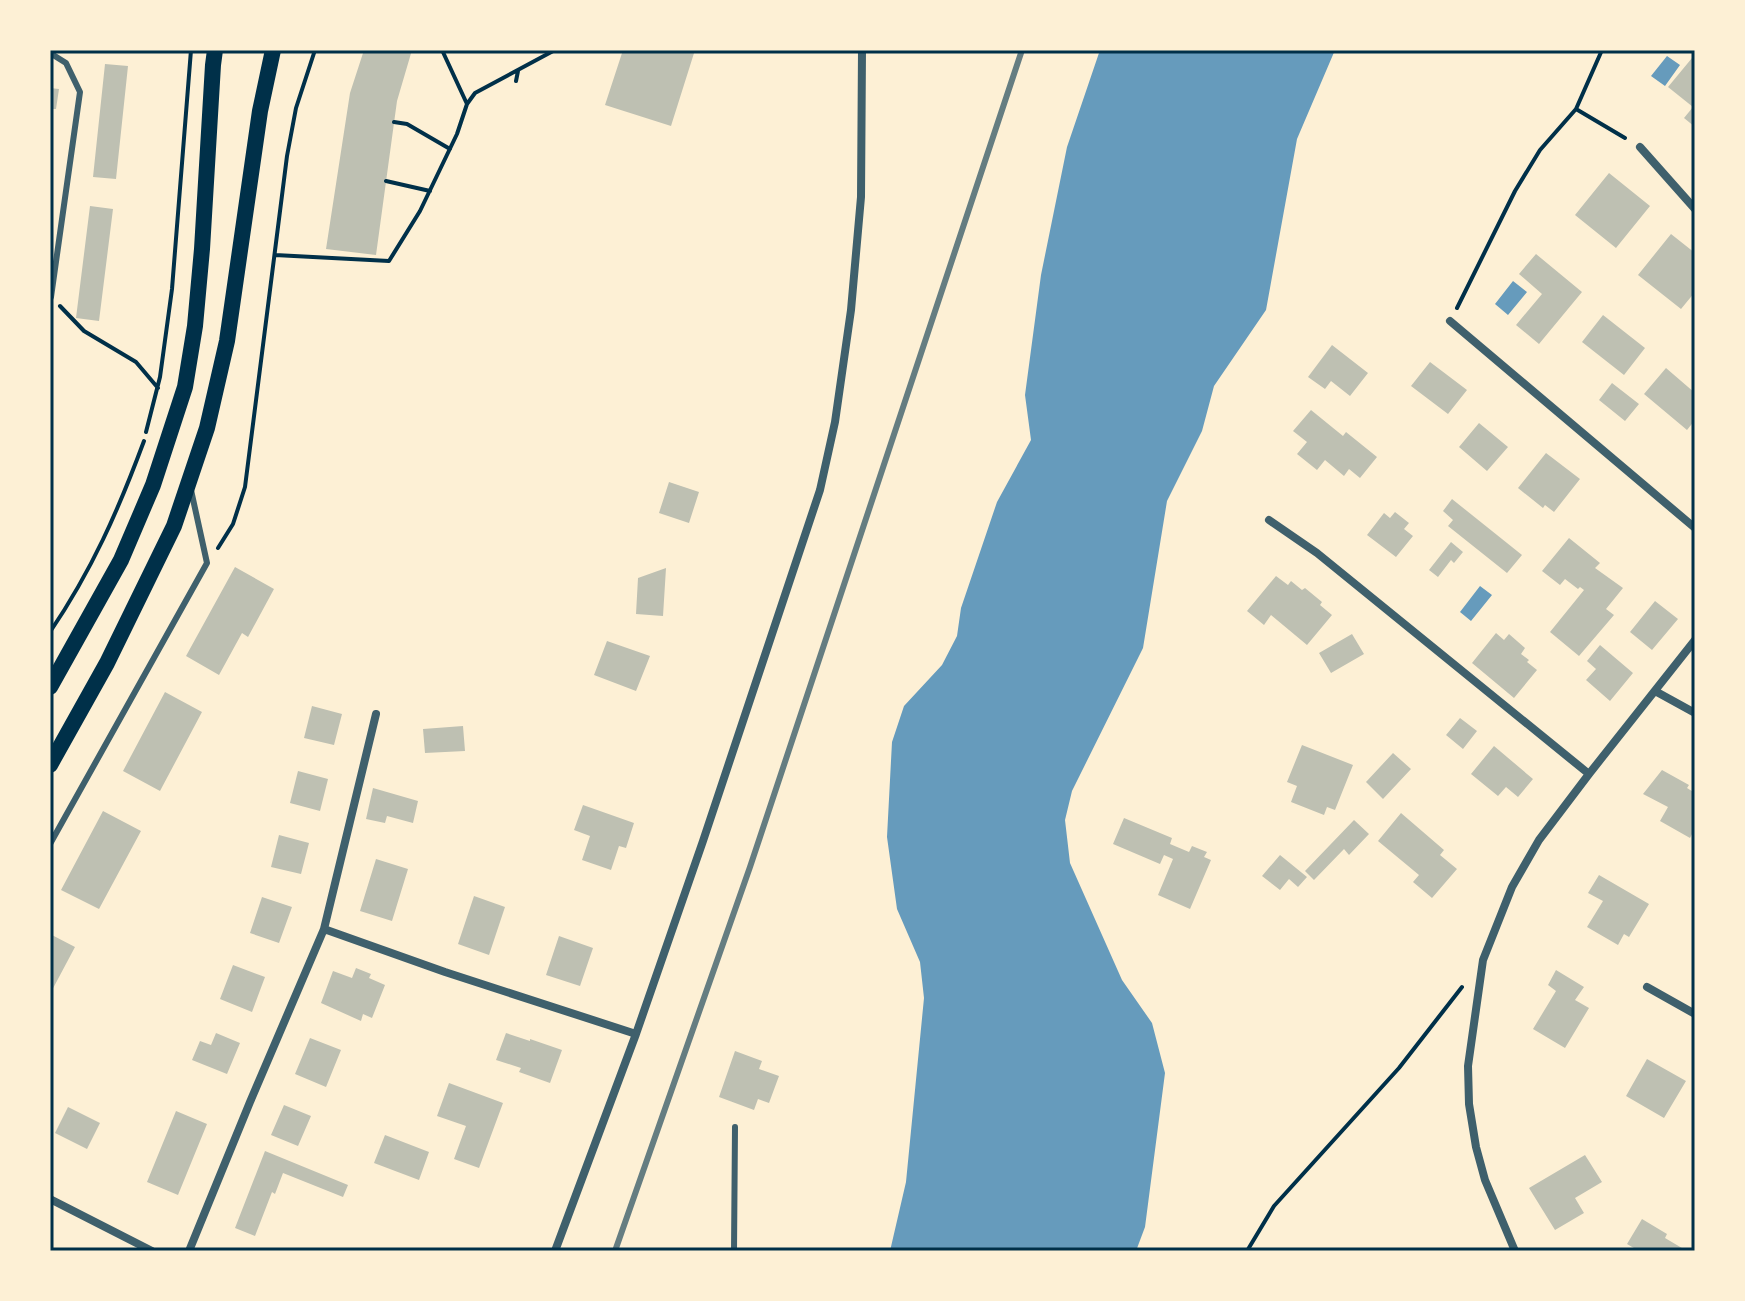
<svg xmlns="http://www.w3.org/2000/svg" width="1745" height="1301" font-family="Raleway,sans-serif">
<rect width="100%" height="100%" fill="#fdf0d5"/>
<!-- water -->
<path fill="#669bbc" d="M1100,50h235l-38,89 -31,171 -52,76 -12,45 -35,70 -24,147 -71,143 -7,29 5,43 52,117 30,43 13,50 -20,154 -9,24h-246l16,-69 18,-184 -4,-36 -23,-53 -10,-72 5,-95 12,-36 38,-41 15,-29 4,-28 36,-106 34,-62 -6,-45 16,-120 26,-128z
M1667,56l13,9 -15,21 -14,-10z
M1513,281l14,11 -19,23 -13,-11z
M1480,586l12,9 -21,26 -11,-9z"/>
<!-- building -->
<path fill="#bec0b2" d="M364,50h48l-15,51 -21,154 -50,-6 24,-156z
M623,50h72l-24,76 -66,-21z
M1692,58l3,2v67l-11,-9 9,-11 -25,-20z
M105,64l23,2 -12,113 -23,-2z
M50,88l9,1 -3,20h-6z
M1609,173l41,33 -34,42 -41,-33z
M90,206l23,3 -14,112 -23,-3z
M1671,234l24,19v39l-14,17 -43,-34z
M1536,254l46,38 -43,52 -23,-19 26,-31 -23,-20z
M1603,315l42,33 -21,27 -42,-33z
M1332,345l36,28 -18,23 -19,-15 -6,8 -17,-12z
M1430,362l37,28 -19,24 -37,-28z
M1666,368l29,25v27l-8,10 -43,-36z
M1612,383l27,21 -14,17 -26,-21z
M1311,410l32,26 3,-4 31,25 -17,21 -11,-9 -5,7 -19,-16 -8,10 -20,-16 10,-12 -14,-11z
M1479,423l29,24 -21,24 -28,-24z
M1546,453l34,26 -26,33 -9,-7 -2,3 -25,-20z
M669,482l30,10 -10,31 -30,-10z
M1452,499l70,56 -15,18 -59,-47 5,-6 -10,-9z
M1395,512l14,11 -5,6 9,7 -17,21 -29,-22 17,-22 6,5z
M1569,538l31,25 -5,5 28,20 -17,21 8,6 -35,41 -29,-24 34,-42 -4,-3 -2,2 -13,-10 -5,6 -18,-14z
M1451,542l12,10 -9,11 -3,-3 -13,17 -9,-7z
M235,567l39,22 -26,48 -6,-4 -23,42 -33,-19z
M666,568l-3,48 -27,-2 2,-36z
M1276,576l12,9 3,-4 11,9 3,-2 17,14 -2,3 12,10 -25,30 -36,-30 -7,10 -17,-14z
M1655,601l23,18 -26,31 -22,-18z
M1496,633l8,7 5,-6 16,14 -4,6 8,6 -2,2 10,8 -23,28 -42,-35z
M1352,634l12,20 -33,19 -12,-20z
M607,641l43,15 -14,35 -42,-16z
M1600,645l33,28 -23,28 -24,-21 10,-11 -9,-8z
M165,692l37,20 -42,79 -37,-20z
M312,706l30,8 -8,31 -30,-7z
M1460,718l17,13 -14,18 -17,-14z
M463,726l2,25 -40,2 -2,-24z
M1302,745l51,20 -18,45 -8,-3 -3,8 -33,-13 6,-16 -10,-4z
M1494,746l39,33 -15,18 -12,-10 -8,9 -27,-22z
M1393,753l18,16 -28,30 -17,-17z
M1662,770l27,15 -2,3 8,5v35l-5,10 -30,-17 8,-14 -25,-13z
M298,771l30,8 -8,32 -30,-8z
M373,788l45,13 -5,22 -26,-7 -2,7 -19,-4z
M583,805l51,18 -8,25 -7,-2 -8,24 -29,-10 8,-24 -16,-6z
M103,811l38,20 -42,78 -38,-19z
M1401,813l43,37 -4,5 17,14 -25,29 -19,-16 6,-7 -41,-34z
M1124,818l48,20 -2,6 19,8 3,-6 15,6 -3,5 7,3 -21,49 -32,-14 15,-36 -9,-4 -4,9 -47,-20z
M1354,820l15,14 -20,21 -5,-6 -30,31 -9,-9z
M279,835l30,8 -8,31 -30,-7z
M1280,855l27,22 -9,10 -9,-8 -9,11 -18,-14z
M376,859l32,10 -16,52 -32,-10z
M1599,875l50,29 -20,33 -5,-3 -6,11 -31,-18 16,-26 -15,-8z
M474,896l31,11 -16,48 -31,-11z
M262,897l30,10 -13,36 -29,-10z
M50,934l25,13 -25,47z
M559,936l34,12 -13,38 -34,-11z
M233,965l32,12 -13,35 -32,-13z
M356,968l15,6 -2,4 16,7 -13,33 -9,-4 -2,7 -40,-18 12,-32 19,7z
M1556,970l28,17 -9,13 14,8 -24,40 -32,-19 23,-38 -8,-6z
M216,1033l24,10 -13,31 -35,-14 8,-19 11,4z
M506,1033l24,8v-2l32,11 -12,33 -31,-11 2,-4 -25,-8z
M310,1038l31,12 -15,37 -31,-13z
M735,1051l27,10 -3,8 20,7 -10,27 -11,-4 -4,11 -35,-13z
M1647,1059l39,22 -22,37 -38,-22z
M449,1083l54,20 -24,65 -25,-9 12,-33 -29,-10z
M284,1105l27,11 -13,30 -27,-11z
M68,1107l32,16 -13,26 -32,-16z
M176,1111l31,13 -29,71 -31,-13z
M385,1135l44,17 -10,28 -45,-17z
M265,1151l83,34 -5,12 -60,-24 -8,21 -3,-2 -17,44 -20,-8z
M1585,1155l17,27 -27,16 9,15 -29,17 -26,-42z
M1642,1219l25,15 -2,4 22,13h-48l-12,-7z"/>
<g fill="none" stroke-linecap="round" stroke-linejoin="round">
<!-- path -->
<path stroke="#003049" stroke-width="4" d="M442,50l25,54
M516,81l2,-10
M1576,109l49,29
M394,122l13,2 43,25
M386,181l44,10
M275,255l114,6 31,-50 37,-77 10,-30 8,-11 80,-43
M60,306l24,25 52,31 22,26
M1457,308l58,-117 25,-41 36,-41 26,-59
M146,432l14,-55 12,-88 19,-239
M218,548l15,-24 12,-37 42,-331 9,-48 19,-58
M50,632c42,-62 68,-121 94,-191
M1247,1251l27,-45 125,-138 63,-81"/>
<!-- service -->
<path stroke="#3f606c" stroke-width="6" d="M50,53l16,10 14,29 -29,205
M50,844l157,-281 -16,-73
M734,1251l1,-124"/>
<!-- minor -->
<path stroke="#3f606c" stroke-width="8" d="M1640,147l55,62
M1450,321l245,207
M1269,520l48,33 272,221
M1655,691l40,22
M324,929l121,43 191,62
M1647,987l48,27
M50,1199l102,52
M189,1251l61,-149 74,-173 52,-215
M555,1251l81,-217 67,-193 117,-351 15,-68 16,-112 10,-113 1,-147
M1515,1251l-30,-71 -9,-33 -7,-43 -1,-38 15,-106 29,-73 27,-47 50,-66 106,-134"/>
<!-- secondary -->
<path stroke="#003049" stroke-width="16" d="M50,687l71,-127 32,-75 32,-98 10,-61 7,-77 11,-184 2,-15
M50,765l57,-102 67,-137 33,-98 20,-87 33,-230 13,-61"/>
<!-- rail -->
<path stroke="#657d81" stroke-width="6" d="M615,1251l135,-384 272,-817"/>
</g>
<!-- border -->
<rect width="1745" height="1301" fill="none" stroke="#fdf0d5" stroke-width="104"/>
<rect x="52" y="52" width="1641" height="1197" fill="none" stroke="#003049" stroke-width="3"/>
</svg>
